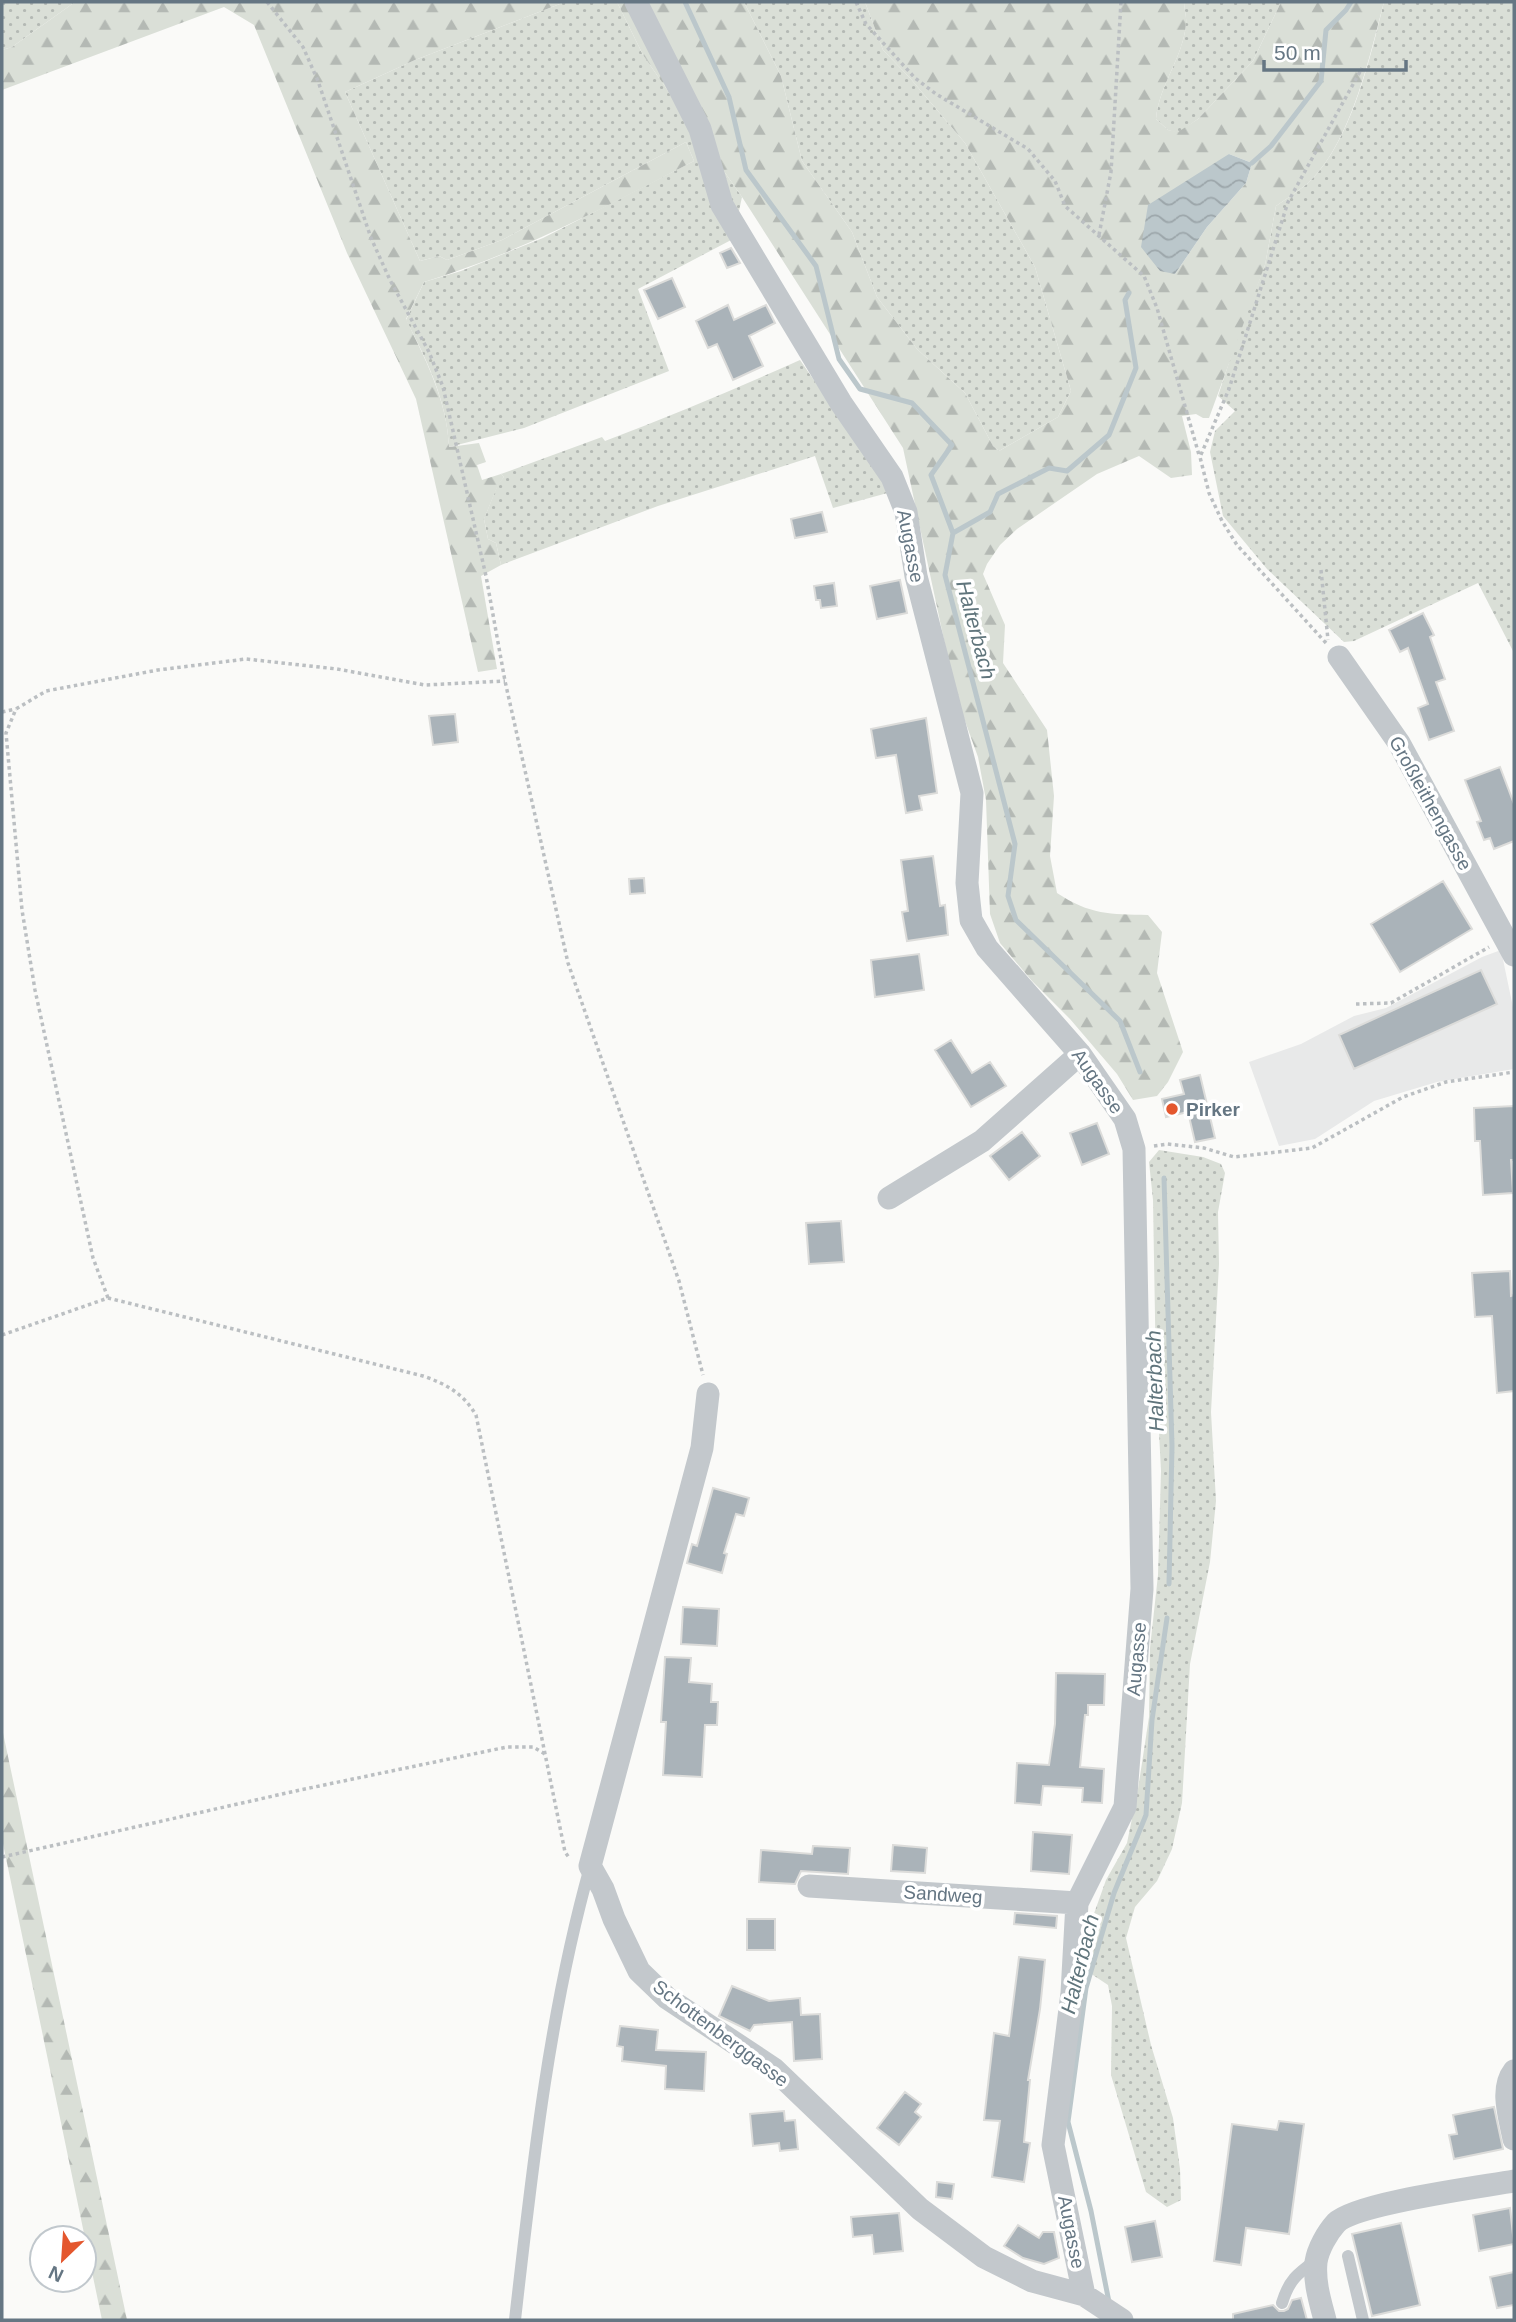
<svg xmlns="http://www.w3.org/2000/svg" width="1516" height="2322" font-family="Helvetica,sans-serif">
<defs>
<pattern id="grass-dots" width="8" height="8" patternUnits="userSpaceOnUse" patternTransform="scale(1.75)"><rect width="8" height="8" fill="#dadfd7"/><path d="M2 2h.1M6 6h.1" fill="none" stroke="#b4b9b4" stroke-width="1.8" stroke-linecap="round"/></pattern>
<pattern id="forest-firs" width="22" height="20" patternUnits="userSpaceOnUse" patternTransform="scale(1.75)"><rect width="22" height="20" fill="#dadfd7"/><path d="M5 1l3.5 6h-7zM16 11l3.5 6h-7z" fill="#b4b9b4"/></pattern>
<pattern id="water-waves" width="16" height="10" patternUnits="userSpaceOnUse" patternTransform="scale(1.75)"><rect width="16" height="10" fill="#bbc7cb"/><path d="M0 5q4-4 8 0t8 0" fill="none" stroke="#9ca6aa"/></pattern>
</defs>
<rect width="100%" height="100%" fill="#fafaf8"/>
<!-- built -->
<path fill="#e8e9e9" d="M1501,950l13,62v57l-77,13 -63,19 -59,38 -36,7 -30,-84 52,-18 53,-28 32,-8 96,-51z"/>
<!-- grass -->
<path fill="url(#grass-dots)" d="M2,2h73l-63,45 -10,3z
M565,2h52l26,53 99,142 -9,42 -95,50 31,82 -145,57 -75,19c-2,-46 -22,-87 -43,-127l18,-38 37,-11 82,-33 151,-77 -8,-19 -184,98 -55,20 -8,-4 -19,5 -75,-169 70,-32z
M744,2h121l18,48 27,28 55,65 70,124 36,124 -13,26 -59,34 -6,-5 -28,-53 -48,-44 -40,-52 -25,-65 -50,-71 -21,-85z
M1184,2h97l-28,59 -55,58 -20,14 -10,-3 -12,-11c3,-34 27,-61 30,-95 1,-7 -2,-15 -2,-22z
M1384,2h130v651l-36,-70 -124,58 -10,1 -77,-73 -44,-53 -13,-64 5,-21 20,-20 -17,-15 21,-64 26,-67 11,-59c10,-7 21,-14 31,-22 44,-40 63,-126 77,-182z
M800,360l91,132 -58,16 -18,-52 -157,50 -157,59 -5,-22 -8,-4 -4,-20 14,-35 6,-7 -3,-3 101,-37 3,4c66,-25 130,-52 195,-81z
M1159,1150l44,7 18,7 4,9 -7,39 1,52 -8,148 5,89 -6,61 -20,102 -8,139 -10,46 -15,32 -22,26 -9,31 25,107 22,73 7,51 1,31 -14,7 -21,-15 -35,-117 1,-69 -4,-21 -21,-14 -1,-35 20,-56 21,-37 11,-54 11,-72 1,-69 8,-73 3,-104 -5,-96 -3,-175 -4,-38z"/>
<!-- forest -->
<path fill="url(#forest-firs)" fill-rule="evenodd" d="M75,2h490l-150,58 -70,32 75,169 19,-5 8,4 55,-20 184,-98 8,19c-88,46 -175,92 -270,121l-18,37c20,42 41,81 43,128l30,-4 7,19 -9,3 5,15 19,-6 3,3 -6,8 -14,34 4,20 8,4 5,22 -20,11 16,93 -19,3 -62,-273 -69,-146 -93,-228 -30,-18 -222,83v-40l10,-3z
M617,2h127l37,74 21,85 50,71 25,65 40,52 48,44 28,53 6,5 59,-34 13,-26 -36,-124 -70,-124 -55,-65 -27,-28 -18,-48h319c0,7 3,15 2,22 -3,34 -27,61 -30,95l12,11 10,2 20,-13 55,-58 28,-59h103c-15,56 -33,142 -77,182 -10,8 -21,15 -31,22l-11,59 -56,153h-6l-7,-4 -14,2 9,36 1,23 -21,3 -32,-22 -42,18 -80,55 -17,16 -13,19 -4,10 22,51 -2,38 44,67 7,66 -4,60 7,37c33,22 53,21 91,22l14,17 -5,41 26,79 -15,30 -11,14 -24,4 -16,-26 -47,-55 -38,-38 -32,-38 -10,-29 -4,-114 -8,-43 -22,-61 -53,-248 -161,-251 -99,-142zM1229,154l23,9 -6,20 -39,44 -32,47z
M2,1728l125,592h-25l-100,-481z"/>
<!-- water -->
<path fill="url(#water-waves)" d="M1229,154l23,9 -6,20 -39,44 -32,47 -15,-3 -19,-24 7,-42z"/>
<g fill="none" stroke-linecap="round" stroke-linejoin="round">
<!-- stream -->
<path stroke="#bbc7cb" stroke-width="5" d="M685,2l44,95 17,73 70,96 23,93 21,30 52,14 40,42 -21,30 22,58 -8,42 70,269 -7,52 8,24 104,101 20,51
M1252,163l19,-17 50,-65 5,-51 20,-20 5,-8
M953,533l37,-21 8,-18 51,-26 18,3 42,-36 27,-67 -11,-68 4,-7
M1164,1178l8,268 -3,138
M1109,2302l-18,-91 -23,-89 18,-134 28,-95 32,-78 6,-95 15,-102"/>
</g>
<!-- building -->
<path fill="#aab3b9" stroke="#dcdcda" stroke-width="2" d="M731,248l9,15 -13,5 -7,-15z
M672,278l13,29 -27,12 -14,-29z
M728,305l6,15 32,-15 9,18 -26,13 14,30 -30,14 -16,-36 -9,4 -12,-27z
M822,512l5,20 -32,6 -4,-19z
M900,580l7,33 -30,6 -7,-33z
M834,583l3,23 -16,2 -1,-8h-4l-2,-14z
M1423,613l11,22 -4,2 15,42 -9,3 18,49 -25,9 -11,-32 10,-4 -20,-56 -8,4 -11,-22z
M455,714l3,28 -25,3 -4,-29z
M926,718l11,75 -18,3 3,14 -16,3 -10,-58 -20,3 -5,-29z
M1500,767l14,37v37l-20,8 -4,-11 -6,2 -7,-18 4,-1 -16,-41z
M933,856l7,50 5,-1 3,30 -41,6 -5,-29 6,-1 -7,-51z
M644,878l1,15 -15,1 -1,-15z
M1443,881l29,48 -72,43 -29,-48z
M919,954l5,36 -49,7 -4,-37z
M1481,970l16,34 -143,65 -15,-34z
M951,1040l21,33 18,-11 16,24 -35,21 -36,-57z
M1200,1075l15,63 -20,4 -7,-30 -22,5 -4,-18 22,-5 -4,-14z
M1514,1106v54h-3l2,33 -30,2 -3,-54h-5l-1,-33z
M1097,1123l12,31 -27,11 -12,-32z
M1022,1132l18,24 -31,24 -19,-24z
M841,1221l3,41 -35,2 -3,-41z
M1510,1271l1,25 3,-1v96l-17,2 -5,-77 -17,1 -3,-44z
M713,1488l36,10 -5,18 -8,-2 -12,39 3,1 -5,19 -35,-10 5,-19 5,2z
M683,1607l36,2 -2,37 -36,-2z
M665,1657l26,1 -2,24 23,2 -1,18h7l-1,23h-12l-3,52 -39,-2 3,-53h-5z
M1056,1673l49,1 -1,31h-16v10h-3l-5,52 24,2 -2,34 -20,-1 1,-14 -40,-2 -2,19 -26,-2 2,-40 32,2 6,-41z
M1033,1832l39,3 -3,39 -38,-3z
M893,1845l34,3 -2,25 -34,-2z
M813,1846l37,2 -2,26 -47,-3 -6,13 -36,-2 2,-32 51,4z
M1015,1913l42,3 -1,12 -42,-4z
M747,1919h28v31h-28z
M1019,1957l26,3 -5,49 -12,71h2l-6,62 6,1 -6,39 -32,-5 8,-56 -16,-1 10,-87 15,3z
M732,1986l37,15 31,-3 1,17 19,-1 2,45 -28,2 -2,-39 -38,3 -4,6 -31,-15z
M620,2026l38,4 -2,20 50,2 -2,39 -39,-2 1,-23 -44,-5 1,-14 -6,-1z
M905,2092l16,12 -6,8 6,5 -22,28 -22,-17z
M1494,2107l9,42 -49,10 -5,-24 8,-1 -4,-19z
M784,2111l1,10 10,-1 3,29 -18,2 -1,-8 -26,3 -3,-32z
M1279,2121l25,3 -15,110 -43,-6 -5,37 -27,-4 18,-137 45,6z
M937,2182l17,2 -2,15 -16,-2z
M1510,2208l4,36 -35,7 -6,-36z
M899,2213l4,38 -29,3 -2,-19 -19,2 -2,-20z
M1155,2221l7,36 -30,5 -7,-35z
M1401,2223l19,82 -48,11 -20,-82z
M1018,2225l21,13 4,-6h11l5,26 -15,6 -21,-6 -19,-12z
M1514,2272v33l-17,3 -7,-31z
M1301,2298l6,22h-74v-6l40,-9 6,6h5l4,-2 4,-9z"/>
<g fill="none" stroke-linecap="round" stroke-linejoin="round">
<!-- path -->
<path stroke="#bbbfc2" stroke-width="3.5" stroke-dasharray="3.5 3.5" stroke-linecap="butt" d="M267,2l36,45 15,34 53,157 19,42 39,72 14,35 43,189 19,105 63,282 111,318 24,94
M856,2l10,22 49,54 21,16 92,55 27,32 10,25 79,70 13,32 42,147
M1099,235l12,-63 10,-170
M1321,570l7,70
M1326,643l-89,-98 -15,-24 -13,-28 -9,-36 29,-68 59,-187 74,-134
M2,712l14,-3
M1356,1004l35,-1 98,-56
M1154,1146l13,-2 37,4 30,9 78,-9 91,-51 43,-15 68,-10
M108,1298l-15,-40 -58,-268 -13,-80 -16,-177 10,-24 30,-18 112,-21 88,-11 91,10 88,16 80,-4
M2,1335l106,-37 315,78c23,8 40,17 53,39l89,437 5,7
M2,1857l298,-67 207,-43h26l12,7"/>
<!-- service -->
<path stroke="#c3c8cc" stroke-width="12" d="M1348,2256l15,64
M1282,2303c7,-23 15,-29 34,-43
M515,2320c17,-150 34,-307 75,-453"/>
<!-- minor -->
<path stroke="#c3c8cc" stroke-width="23" d="M636,2l64,127 22,76 119,198 51,74 14,35 10,64 56,217 -5,90 4,37 16,28 93,106 45,65 9,30 8,440 -17,218 -48,96 -5,90 -19,152 31,150 38,25
M1339,657l60,86 115,212
M889,1198l93,-57 98,-87
M708,1394l-6,54 -112,418 13,23 11,30 25,52 28,27 107,71 146,140 64,48 48,24 52,14
M809,1886l268,17
M1514,2071c-14,18 -4,47 0,68
M1325,2320c-5,-19 -11,-38 -9,-58 2,-13 11,-29 20,-39 20,-20 145,-36 178,-42"/>
</g>
<!-- markers -->
<circle fill="#e4572e" stroke="#fff" stroke-width="2.5" cx="1172" cy="1109" r="7"/>
<g text-anchor="middle" stroke-width="7" stroke-linejoin="round" paint-order="stroke">
<!-- street labels -->
<g font-size="19" fill="#657683" stroke="#fff">
<text transform="translate(911 546) rotate(79)" y="7">Augasse</text>
<text transform="translate(1431 803) rotate(61)" y="7">Großleithengasse</text>
<text transform="translate(1098 1081) rotate(55)" y="7">Augasse</text>
<text transform="translate(1136 1659) rotate(-85)" y="7">Augasse</text>
<text transform="translate(943 1894) rotate(4)" y="7">Sandweg</text>
<text transform="translate(721 2033) rotate(37)" y="7">Schottenberggasse</text>
<text transform="translate(1072 2232) rotate(79)" y="7">Augasse</text>
</g>
<!-- poi labels -->
<g font-size="19" font-weight="bold" fill="#657683" stroke="#fff" text-anchor="start">
<text x="1186" y="1116">Pirker</text>
</g>
<!-- water labels -->
<g font-size="21" font-style="italic" fill="#60757c" stroke="#fff">
<text transform="translate(976 630) rotate(75)" y="7">Halterbach</text>
<text transform="translate(1155 1381) rotate(-92)" y="7">Halterbach</text>
<text transform="translate(1080 1964) rotate(-76)" y="7">Halterbach</text>
</g>
</g>
<!-- border -->
<rect width="1516" height="2322" fill="none" stroke="#657683" stroke-width="7"/>
<!-- north arrow -->
<g transform="translate(63 2259) rotate(205)"><circle r="33" fill="#ffffff" stroke="#c1c8cd" stroke-width="2"/>
<path d="M0-5L12 26L0 18L-12 26Z" fill="#e4572e"/>
<text y="-10" font-size="19" font-weight="bold" text-anchor="middle" fill="#657683">N</text>
</g>
<!-- scale -->
<path d="M1264 60v10h142v-10" fill="none" stroke="#657683" stroke-width="3.5"/>
<text x="1274" y="60" font-size="21" fill="#657683" stroke="#ffffff" stroke-width="5" paint-order="stroke">50 m</text>
</svg>
